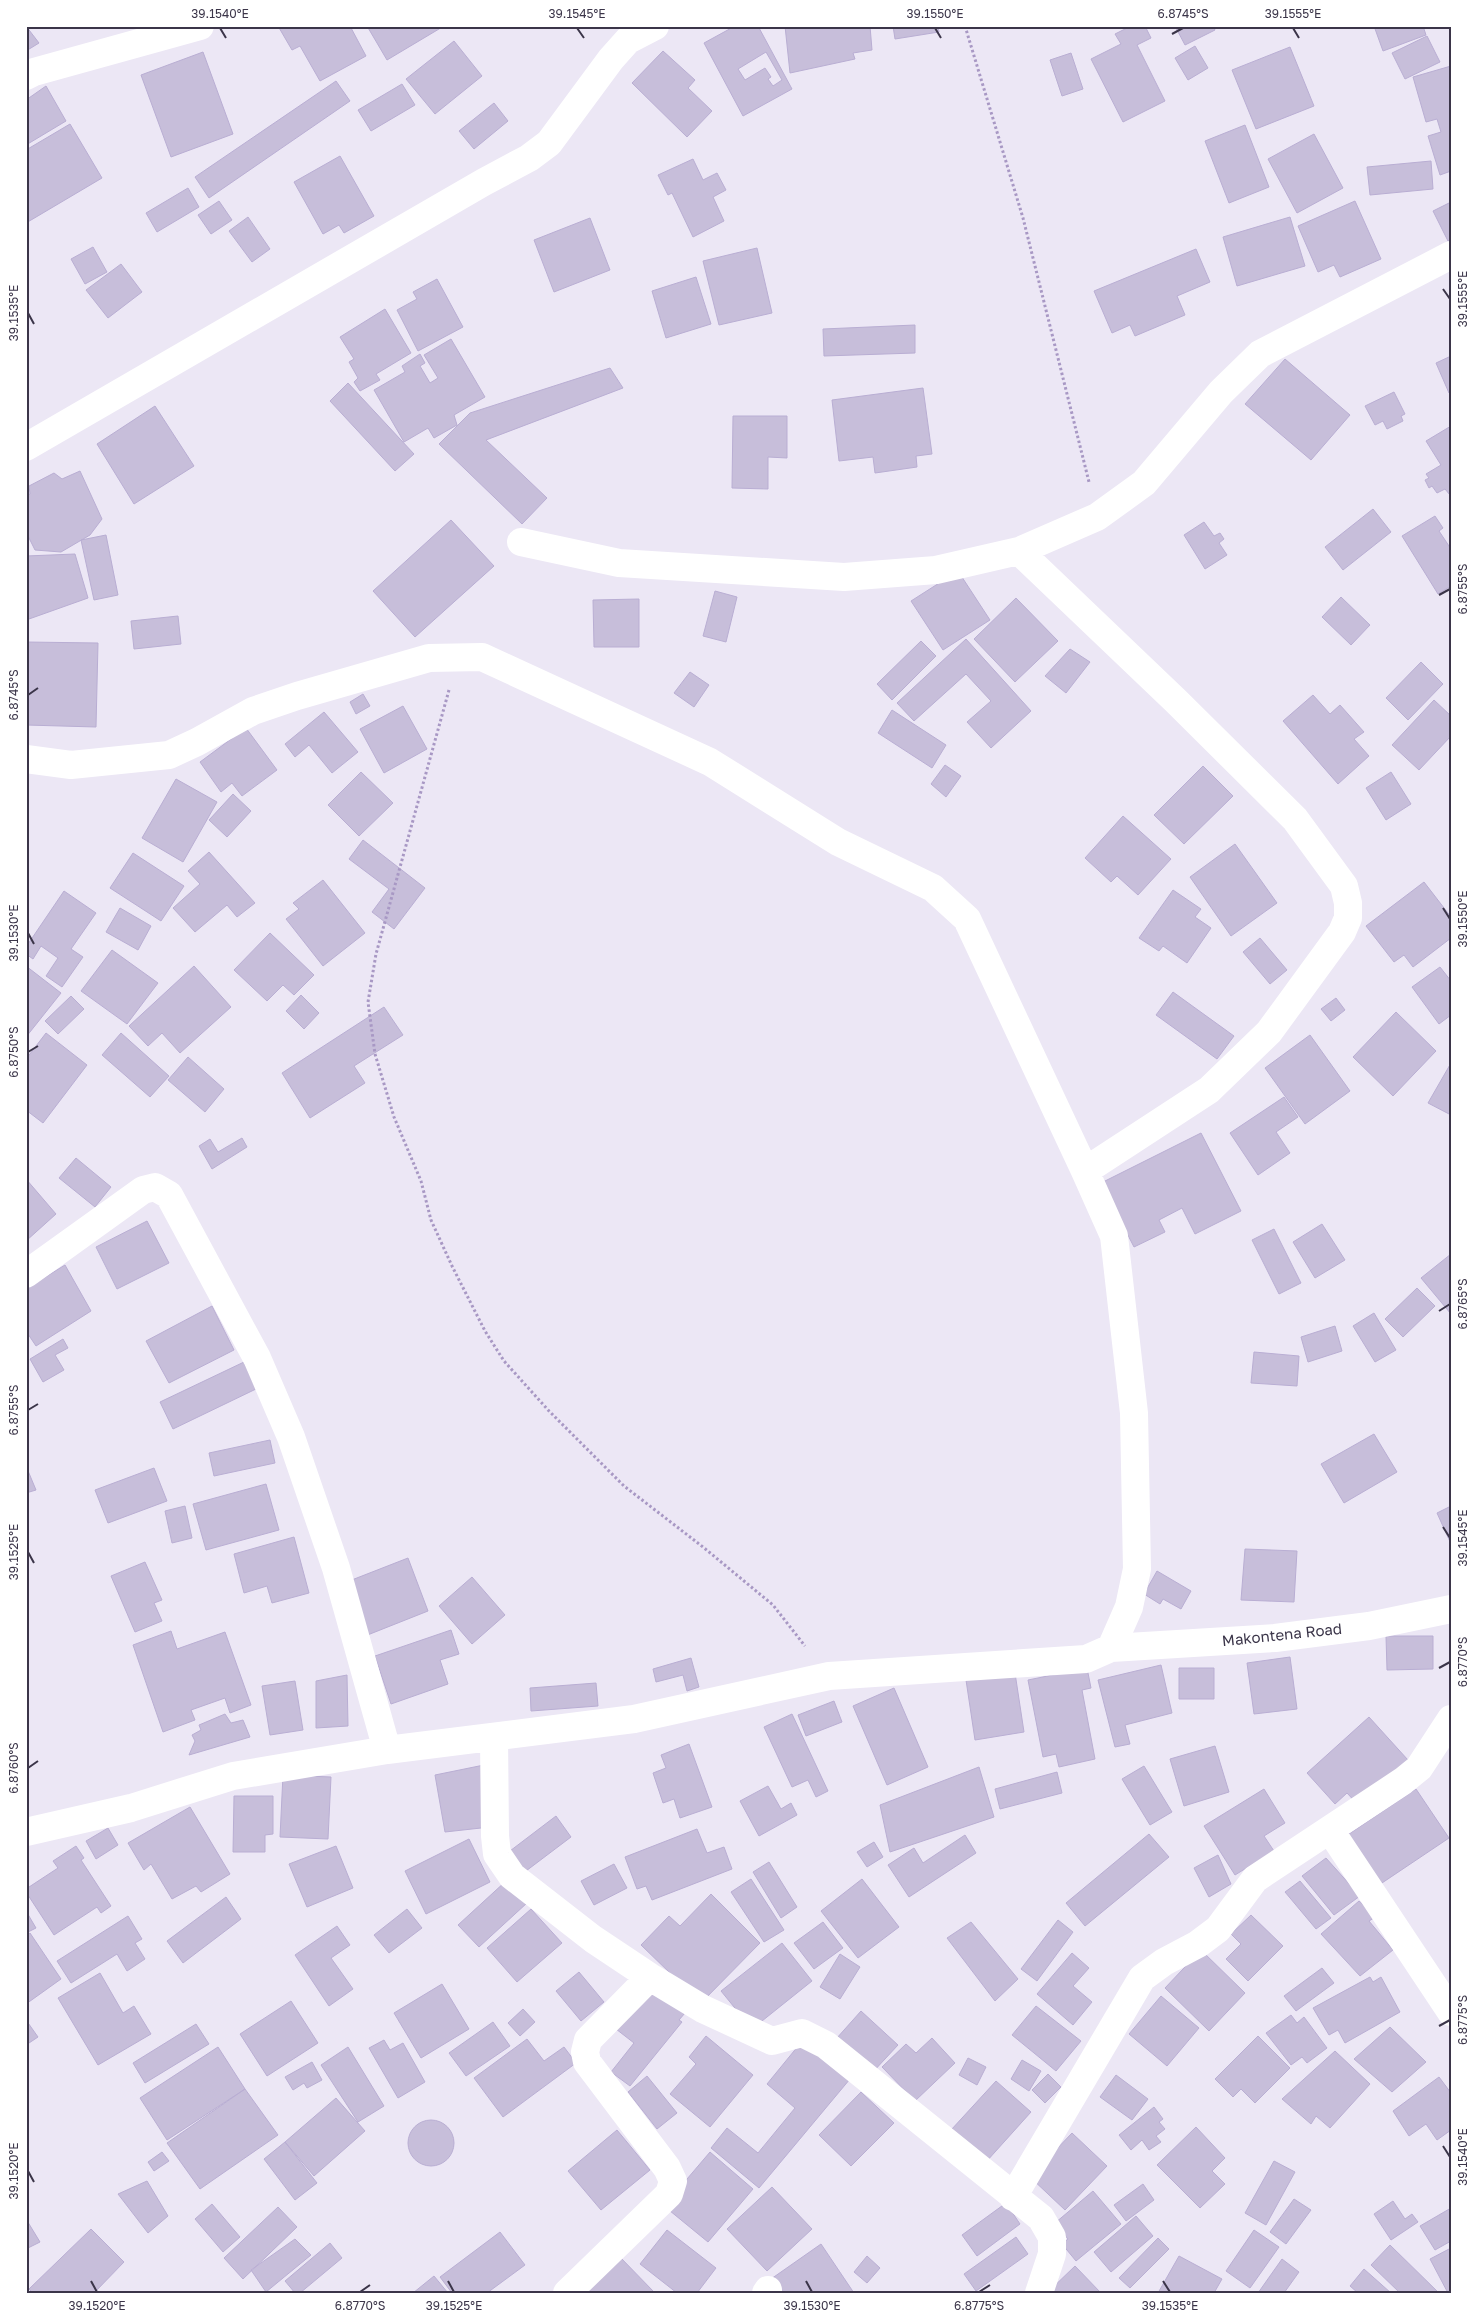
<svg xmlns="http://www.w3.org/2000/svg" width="1477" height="2319" font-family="'Golos Text',sans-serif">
<rect width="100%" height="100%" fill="#ece7f5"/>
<!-- building -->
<path fill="#c7beda" stroke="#b9aed3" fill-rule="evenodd" d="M26,26l13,17 -13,8z
M278,26h72l16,30 -46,25 -20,-35 -8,4z
M367,26h77l-57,34z
M735,26h23l34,63 -49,27 -39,-73zM766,52l16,28 -9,6 -5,-7 3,-2 -6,-9 -20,12 -7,-11z
M785,26h85l2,24 -19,3 2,6 -65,14z
M893,26h45l1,6 -44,7z
M1131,26h14l6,12 -14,7 28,56 -42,21 -32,-63 30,-15 -6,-10z
M1175,26h38l2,4 -30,15z
M1374,26h49l3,9 -43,16z
M1427,36l13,26 -35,17 -13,-26z
M454,41l28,35 -47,38 -29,-35z
M1195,46l13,22 -20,12 -13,-22z
M1290,47l24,59 -58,23 -24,-59z
M663,51l32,29 -7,8 24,23 -25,26 -55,-54z
M203,52l30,82 -62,23 -30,-82z
M1071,53l12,36 -21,7 -12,-36z
M1451,66v105l-11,4 -12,-39 13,-4 -4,-13 -11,3 -13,-45z
M336,81l14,20 -141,97 -14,-21z
M402,84l13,21 -44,26 -13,-21z
M46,86l20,35 -40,24v-45z
M494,103l14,18 -34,28 -15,-18z
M70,124l32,54 -76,45v-73z
M1245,125l24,62 -40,16 -24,-62z
M1314,134l29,54 -46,25 -29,-54z
M340,156l34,60 -30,17 -5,-8 -16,9 -29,-52z
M693,159l10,21 14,-7 9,17 -13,7 11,24 -31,16 -21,-44 -4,2 -10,-20z
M1431,161l2,28 -63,6 -3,-28z
M188,188l11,19 -42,25 -11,-19z
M219,201l13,19 -21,14 -13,-19z
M1355,201l26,58 -41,18 -6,-12 -16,7 -20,-46z
M1451,202v37l-3,2 -15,-30z
M248,217l22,32 -18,13 -23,-31z
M1290,217l15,49 -68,20 -14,-49z
M590,218l20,52 -56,22 -20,-52z
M93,247l14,25 -22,12 -14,-25z
M757,248l15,65 -53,12 -16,-64z
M1196,249l14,33 -33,14 8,19 -50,21 -5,-11 -18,8 -18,-42z
M121,264l21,28 -34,26 -22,-28z
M696,277l15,47 -45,14 -14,-47z
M437,279l26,48 -45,24 -21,-41 20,-11 -4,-7z
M385,309l26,44 -35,21 4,6 -20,11 -6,-9 4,-4 -9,-16 5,-3 -14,-22z
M915,325v28l-91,3 -1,-27z
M451,339l34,58 -31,18 3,10 -23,13 -6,-10 -24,14 -30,-52 31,-18 -3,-6 18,-12 5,9 -5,3 10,17 8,-5 -14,-23z
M1451,356v36l-2,1 -13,-30z
M1285,359l65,56 -39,45 -66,-56z
M610,368l13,20 -137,52 61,58 -25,26 -83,-80 31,-31z
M348,383l66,71 -19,17 -65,-70z
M923,388l9,66 -16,2 1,11 -42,6 -2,-16 -34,4 -7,-61z
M1394,392l11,22 -4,2 2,5 -16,8 -4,-8 -8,4 -10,-19z
M155,406l39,60 -60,38 -37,-60z
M733,416h54v42l-19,-1v32l-36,-1z
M1451,426v69h-1l-5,-6 -8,4 -5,-7 -3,2 -4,-8 4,-2 -3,-4 15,-9 -15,-24z
M80,471l22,48 -12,16 -29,17 -26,-2 -9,-18v-36l4,-2 -1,-8 25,-13 8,6z
M1373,509l18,23 -48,38 -18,-23z
M1435,516l8,12 -4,3 12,18v37l-13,8 -36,-58z
M451,520l43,46 -79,71 -42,-46z
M1204,522l10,14 6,-3 4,6 -5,4 8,12 -22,14 -21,-34z
M106,535l12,60 -24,5 -13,-60z
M75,554l13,44 -59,21 -3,-7v-56z
M958,571l32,49 -47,30 -32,-49z
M715,591l22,6 -11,45 -23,-6z
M1341,597l29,28 -19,20 -29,-28z
M1016,598l42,43 -43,41 -41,-43z
M639,599v48h-45l-1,-47z
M178,616l3,28 -47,5 -3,-28z
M966,639l65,72 -40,37 -24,-26 24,-21 -25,-27 -52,47 -17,-18z
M921,641l15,15 -44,44 -15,-16z
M26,642l72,1 -2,84 -70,-2z
M1070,649l20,13 -24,31 -21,-17z
M1421,662l22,22 -35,36 -22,-22z
M690,672l19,13 -15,22 -20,-14z
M363,694l7,12 -14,8 -6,-12z
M1313,695l17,19 10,-9 24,27 -10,7 15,17 -31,28 -55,-63z
M1434,700l17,16v20l-32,34 -27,-25z
M403,706l24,43 -43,24 -24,-44z
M892,710l54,35 -14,23 -54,-35z
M324,712l34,40 -26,21 -23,-28 -14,12 -10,-13z
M246,728l31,42 -35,26 -10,-13 -11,9 -21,-30z
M945,765l16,11 -15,21 -15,-13z
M1203,766l30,30 -49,48 -30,-29z
M361,772l32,31 -34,33 -31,-31z
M1391,772l20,32 -25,16 -20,-32z
M176,779l41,23 -34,60 -41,-24z
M233,794l18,17 -24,26 -18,-17z
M1123,816l48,43 -33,36 -21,-19 -6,6 -26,-24z
M363,840l62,48 -31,41 -22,-17 17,-23 -40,-30z
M1235,844l42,59 -46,33 -41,-59z
M209,852l46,51 -18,14 -10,-12 -32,27 -22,-24 27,-24 -12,-13z
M133,853l51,33 -23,35 -51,-33z
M323,880l42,53 -42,33 -37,-47 13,-10 -6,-6z
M1424,882l27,35v21l-38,29 -9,-12 -10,7 -28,-36z
M1173,890l28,19 -6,8 16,11 -24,35 -24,-17 -4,5 -20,-13z
M64,891l32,22 -25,36 12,8 -21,30 -16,-11 12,-18 -17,-12 -8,13 -7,-5v-7z
M120,908l31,18 -13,24 -32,-18z
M270,933l44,42 -20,20 -11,-10 -16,16 -33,-31z
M1260,938l27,32 -17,14 -27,-32z
M112,950l46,33 -31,41 -46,-33z
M26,966l35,27 -35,44z
M194,966l37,41 -51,46 -18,-20 -14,13 -19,-20z
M1440,967l11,14v34l-12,9 -27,-37z
M1173,992l61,44 -17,23 -61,-44z
M301,995l18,18 -15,16 -18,-18z
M71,996l13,13 -26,25 -13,-13z
M1336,998l9,12 -14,11 -10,-12z
M384,1007l19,28 -49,31 11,17 -55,35 -28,-45z
M1396,1012l40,39 -43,45 -40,-39z
M46,1033l41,32 -44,58 -17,-13v-51z
M121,1033l48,43 -19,21 -48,-42z
M1310,1035l40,56 -45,33 -40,-56z
M188,1057l36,32 -19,23 -37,-32z
M1451,1063v52l-23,-12z
M1284,1097l14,20 -22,15 14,21 -32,22 -28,-42z
M1201,1133l40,78 -46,23 -13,-26 -23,12 6,12 -31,15 -33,-64z
M242,1138l5,9 -35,22 -13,-23 11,-7 8,13z
M76,1158l35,29 -16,20 -36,-29z
M26,1179l30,35 -30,27z
M147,1221l22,42 -52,26 -21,-42z
M1322,1224l23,36 -30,18 -22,-36z
M1274,1229l27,54 -22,11 -27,-54z
M1451,1254v60l-30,-36z
M65,1265l26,46 -55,35 -10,-15v-42z
M1417,1288l18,18 -32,31 -18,-18z
M212,1306l22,44 -65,33 -23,-42z
M1374,1313l22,37 -21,12 -22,-36z
M1335,1326l7,25 -34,11 -7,-25z
M63,1339l5,9 -13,7 9,15 -21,12 -13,-23z
M1254,1352l45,4 -2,30 -46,-3z
M244,1362l12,27 -83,40 -13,-27z
M1374,1434l23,38 -53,31 -23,-39z
M270,1440l5,23 -61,13 -5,-23z
M26,1466l10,24 -10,3z
M154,1468l13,33 -59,22 -13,-33z
M266,1484l13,46 -73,20 -13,-46z
M185,1506l7,32 -20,5 -7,-32z
M1451,1506v38l-14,-31z
M294,1537l15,56 -37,10 -5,-17 -23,7 -10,-39z
M1245,1549l52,2 -3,51 -53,-2z
M408,1558l20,53 -63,25 -21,-53z
M145,1562l17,38 -8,3 8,18 -27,11 -24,-56z
M1157,1571l34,20 -10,18 -18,-10 -3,5 -16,-10z
M472,1577l33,38 -33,29 -33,-38z
M451,1630l8,24 -19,6 8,24 -57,20 -16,-48z
M171,1631l6,18 48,-17 26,73 -21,8 -5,-15 -34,12 4,10 -32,12 -30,-87z
M1386,1636h47v33l-46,1z
M1290,1657l7,52 -43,5 -7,-51z
M691,1658l8,29 -12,4 -4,-16 -27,7 -3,-13z
M1161,1665l11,48 -47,12 5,19 -15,3 -17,-67z
M1087,1668l4,20 -9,2 13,69 -36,8 -3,-13 -13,3 -15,-77z
M1179,1668h35v31h-35z
M1015,1673l9,59 -49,8 -9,-60z
M347,1675l1,51 -32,2v-47z
M295,1681l8,49 -33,5 -8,-49z
M596,1683l2,23 -67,5 -1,-23z
M894,1688l34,79 -41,18 -34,-79z
M834,1701l8,21 -36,14 -8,-21z
M225,1714l6,9 12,-3 7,17 -61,18 6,-14 -3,-6 9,-5 -2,-5z
M792,1714l36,77 -12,6 -8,-17 -16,7 -28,-60z
M1369,1717l39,43 -48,47 -13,-14 -12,11 -28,-31z
M689,1744l23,63 -32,11 -6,-19 -11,4 -10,-30 13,-5 -5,-13z
M1215,1746l14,46 -45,14 -14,-47z
M484,1765l6,62 -45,5 -10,-57z
M1144,1766l28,46 -22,13 -28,-46z
M979,1767l15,50 -104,35 -10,-47z
M1057,1772l5,21 -62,16 -5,-20z
M283,1775l48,2 -3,62 -48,-2z
M768,1786l13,23 10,-6 6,12 -38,21 -19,-35z
M1264,1789l21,34 -21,13 10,15 -39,24 -31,-49z
M1416,1789l33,49 -73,49 -33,-49z
M234,1796h39v38l-8,1v17h-32z
M190,1807l40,67 -29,18 -5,-6 -24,13 -21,-35 -7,6 -16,-27z
M556,1816l15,21 -49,37 -16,-20z
M108,1828l10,17 -22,14 -10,-18z
M697,1829l10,24 17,-6 8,22 -80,31 -6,-14 -9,3 -12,-32z
M1149,1834l20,23 -84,69 -19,-23z
M965,1835l11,18 -67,44 -21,-32 26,-17 9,15z
M469,1839l21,43 -64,32 -21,-43z
M874,1842l9,15 -16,10 -10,-15z
M76,1846l8,12 -3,2 30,46 -10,7 -4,-6 -43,28 -28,-43v-3l32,-21 -5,-7z
M336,1846l17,42 -46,19 -18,-43z
M1218,1855l13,29 -22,13 -15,-29z
M1326,1858l34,38 -26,19 -32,-39z
M769,1862l28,45 -16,11 -28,-46z
M614,1864l13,24 -33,17 -13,-24z
M751,1879l33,51 -20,12 -33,-50z
M862,1879l37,48 -41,31 -37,-47z
M506,1881l21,22 -48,44 -21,-22z
M1300,1881l31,37 -15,11 -31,-37z
M711,1894l49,49 -59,60 -60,-58 28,-29 11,10z
M226,1897l15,22 -58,44 -16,-22z
M1359,1901l18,15 -8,5 24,29 -33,26 -39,-42z
M407,1909l15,19 -33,25 -15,-18z
M531,1909l31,34 -45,39 -30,-34z
M26,1911l10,17 -10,5z
M1251,1915l32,31 -35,35 -22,-22 15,-15 -10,-10z
M128,1916l14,23 -7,4 10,16 -18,12 -10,-17 -46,29 -14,-22z
M1058,1920l15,12 -36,49 -16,-12z
M823,1922l20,26 -29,21 -20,-26z
M971,1922l47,57 -23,22 -48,-63z
M337,1926l13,19 -19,13 22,31 -24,17 -34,-51z
M30,1933l31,46 -35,25v-68z
M782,1943l30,38 -60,48 -31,-38z
M1201,1950l44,43 -36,38 -44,-43z
M1072,1953l17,15 -16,18 19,16 -19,23 -36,-31z
M840,1954l20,13 -20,32 -20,-12z
M1322,1968l12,15 -38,28 -12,-15z
M579,1972l25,30 -23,19 -25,-30z
M100,1973l23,40 11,-7 17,28 -53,31 -40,-67z
M1370,1977l3,5 8,-5 19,35 -55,31 -7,-13 -9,5 -16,-27z
M442,1984l27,45 -48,29 -27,-45z
M651,1986l34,27 -6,7 3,2 -52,64 -19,-14 23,-29 -18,-14z
M1161,1996l38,32 -32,38 -38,-32z
M291,2001l27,42 -51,33 -27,-42z
M1036,2006l45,35 -25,30 -44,-36z
M523,2009l12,13 -15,14 -12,-13z
M861,2011l37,34 -26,28 -36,-34z
M1291,2015l6,8 7,-6 23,31 -20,15 -5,-6 -11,8 -25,-32z
M26,2020l12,17 -12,8z
M493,2022l17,24 -44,30 -17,-23z
M196,2024l13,20 -64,39 -12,-20z
M1390,2027l36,35 -34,30 -38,-33z
M706,2036l47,39 -43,52 -40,-33 26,-30 -7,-7z
M1258,2036l32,32 -35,35 -14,-14 -8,8 -18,-18z
M932,2038l23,25 -40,38 -33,-34 24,-23 10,9z
M527,2039l17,22 20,-14 12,16 -73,54 -29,-39z
M384,2040l6,10 13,-7 22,39 -27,16 -29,-50z
M803,2040l47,39 -91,109 -48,-40 16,-20 31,25 37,-45 -28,-24z
M218,2047l27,42 -78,51 -27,-42z
M348,2047l36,59 -26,16 -37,-57z
M1335,2051l35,33 -40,44 -14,-12 -5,8 -29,-25z
M968,2058l18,9 -9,18 -18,-10z
M1022,2060l19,11 -12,20 -18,-12z
M312,2062l10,18 -15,8 -3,-5 -11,7 -8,-13z
M1048,2074l13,13 -16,16 -13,-13z
M1116,2075l32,24 -16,21 -32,-23z
M647,2076l30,37 -20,16 -29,-37z
M1439,2077l12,16v37l-14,10 -11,-16 -17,12 -16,-25z
M996,2081l35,31 -45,50 -35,-32z
M245,2089l33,46 -78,54 -33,-46z
M861,2092l33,31 -43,43 -32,-31z
M336,2098l29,33 -51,45 -29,-34z
M1154,2107l9,12 -4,3 6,7 -9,7 5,6 -12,8 -7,-10 -11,10 -12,-15z
M408 2143a23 23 0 1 1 46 0a23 23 0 1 1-46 0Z
M1196,2127l29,31 -13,13 13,13 -25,24 -43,-43z
M617,2130l33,40 -49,40 -33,-39z
M1072,2133l35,33 -42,44 -35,-33z
M285,2142l32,41 -22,17 -31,-41z
M162,2152l7,9 -15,10 -6,-9z
M710,2152l43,37 -45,53 -44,-36z
M1274,2161l21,11 -29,53 -21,-12z
M147,2181l21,35 -20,17 -30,-39z
M1143,2184l11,16 -28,21 -12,-16z
M772,2187l40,42 -45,42 -40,-42z
M1093,2191l28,33 -45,37 -14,-17 6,-5 -13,-16z
M1294,2199l17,11 -25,34 -16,-12z
M1393,2201l12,18 7,-5 6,8 -27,18 -17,-26z
M1006,2203l14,21 -43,32 -15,-21z
M212,2204l28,33 -17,15 -28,-33z
M278,2207l19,20 -54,52 -19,-21z
M1451,2208v33l-16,9 -15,-24z
M1136,2216l17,20 -42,36 -17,-20z
M26,2219l14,23 -14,7z
M91,2229l33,33 -30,31h-61l-4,-4z
M667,2230l49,38 -19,25h-20l-37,-29z
M1254,2230l25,17 -29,41 -24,-17z
M500,2232l25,33 -38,28h-35l-12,-16z
M1016,2237l12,17 -52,37 -12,-17z
M1158,2238l11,11 -39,39 -11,-10z
M295,2239l16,16 -45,37 -15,-22z
M330,2243l12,15 -42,35h-5l-10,-12z
M821,2244l33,49h-73l-10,-14z
M1390,2245l49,48h-39l-29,-28z
M1451,2248v45h-3l-18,-34z
M619,2256l35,36 -1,1h-61l-6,-6z
M867,2256l13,12 -13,15 -13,-11z
M1179,2256l43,23 -8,14h-56z
M1282,2259l17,13 -15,21h-26z
M1075,2266l26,27h-54z
M1364,2269l27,24h-33l-8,-7z
M434,2276l14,17h-35z"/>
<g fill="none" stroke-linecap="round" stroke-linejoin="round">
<!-- path -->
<path stroke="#a898c4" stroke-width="3" stroke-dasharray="2.5 2.5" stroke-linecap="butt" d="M965,26l58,192 66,264
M449,690l-73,264 -8,48 7,52 19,63 27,64 10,39 21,46 33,65 19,30 45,50 75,75 79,61 70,58 32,41"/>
<!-- minor -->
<path stroke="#fff" stroke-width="28" d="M26,76l8,-4 166,-46
M26,447l458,-265 45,-24 20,-15 62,-84 17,-19 27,-14
M521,542l98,21 225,14 92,-7 83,-19 78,-34 47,-34 77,-91 39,-38 191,-99
M1019,551l157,150 119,118 49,67 4,17v15l-6,14 -73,100 -60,58 -124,81
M26,759l45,6 98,-10 28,-13 56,-31 44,-15 132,-38 53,-1 228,105 128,80 95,46 34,31 118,252 29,65 20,177 3,156 -8,38 -18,41 -25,11 -257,17 -195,43 -247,31 -154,26 -102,32 -105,24
M26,1274l117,-84 12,-3 14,8 88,163 34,79 45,131 51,182
M1111,1648l164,-10 94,-12 82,-17
M494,1737l1,99 2,18 15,22 81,63 57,38 53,32 69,32 30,-8 24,12 215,173 11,19v17l-13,39
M1330,1830l121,182
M1013,2197l129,-219 22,-16 34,-18 20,-15 37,-50 148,-98 16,-13 32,-49
M567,2293l102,-99 4,-13 -6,-13 -80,-106 -2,-10 3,-12 62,-63
M766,2293l2,-3"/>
</g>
<!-- ticks -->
<path fill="none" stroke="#3b3549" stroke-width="2" d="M220,28l6,10M577,28l7,10M935,28l6,10M1293,28l6,10M1172,34l11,-6M1443,289l7,10M28,313l6,11M1439,595l11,-6M28,695l10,-7M1443,908l7,11M28,933l6,11M28,1052l10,-6M1439,1311l11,-7M28,1410l10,-6M1443,1527l7,11M28,1552l6,11M1439,1668l11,-6M28,1768l10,-7M1439,2026l11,-6M1443,2146l7,11M28,2171l6,11M91,2281l6,11M448,2281l6,11M806,2281l6,11M1163,2281l7,11M360,2292l10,-7M979,2292l11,-7"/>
<g text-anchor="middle" stroke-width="4" stroke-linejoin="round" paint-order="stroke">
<!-- street labels -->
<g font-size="15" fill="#3b3549" stroke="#fff">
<text transform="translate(1282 1635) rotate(-6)" y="5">Makontena Road</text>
</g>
</g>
<!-- border -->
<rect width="1477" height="2319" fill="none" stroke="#ffffff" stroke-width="55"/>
<rect x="28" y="28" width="1422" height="2264" fill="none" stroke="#3b3549" stroke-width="2"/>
<g font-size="12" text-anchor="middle" fill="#3b3549">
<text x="220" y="18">39.1540°E</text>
<text x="577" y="18">39.1545°E</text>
<text x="935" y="18">39.1550°E</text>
<text x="1183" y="18">6.8745°S</text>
<text x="1293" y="18">39.1555°E</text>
<text transform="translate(1463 299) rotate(-90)" y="4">39.1555°E</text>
<text transform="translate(14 313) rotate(-90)" y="4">39.1535°E</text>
<text transform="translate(1463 589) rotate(-90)" y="4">6.8755°S</text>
<text transform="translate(14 695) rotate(-90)" y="4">6.8745°S</text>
<text transform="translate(1463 919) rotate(-90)" y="4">39.1550°E</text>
<text transform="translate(14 933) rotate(-90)" y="4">39.1530°E</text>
<text transform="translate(14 1052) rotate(-90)" y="4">6.8750°S</text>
<text transform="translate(1463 1304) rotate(-90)" y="4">6.8765°S</text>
<text transform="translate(14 1410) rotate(-90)" y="4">6.8755°S</text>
<text transform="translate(1463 1538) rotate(-90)" y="4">39.1545°E</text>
<text transform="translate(14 1552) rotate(-90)" y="4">39.1525°E</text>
<text transform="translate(1463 1662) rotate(-90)" y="4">6.8770°S</text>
<text transform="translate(14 1768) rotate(-90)" y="4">6.8760°S</text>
<text transform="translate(1463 2020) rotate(-90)" y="4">6.8775°S</text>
<text transform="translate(1463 2157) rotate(-90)" y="4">39.1540°E</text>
<text transform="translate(14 2171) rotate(-90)" y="4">39.1520°E</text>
<text x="97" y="2310">39.1520°E</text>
<text x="360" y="2310">6.8770°S</text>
<text x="454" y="2310">39.1525°E</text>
<text x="812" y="2310">39.1530°E</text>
<text x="979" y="2310">6.8775°S</text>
<text x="1170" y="2310">39.1535°E</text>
</g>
</svg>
